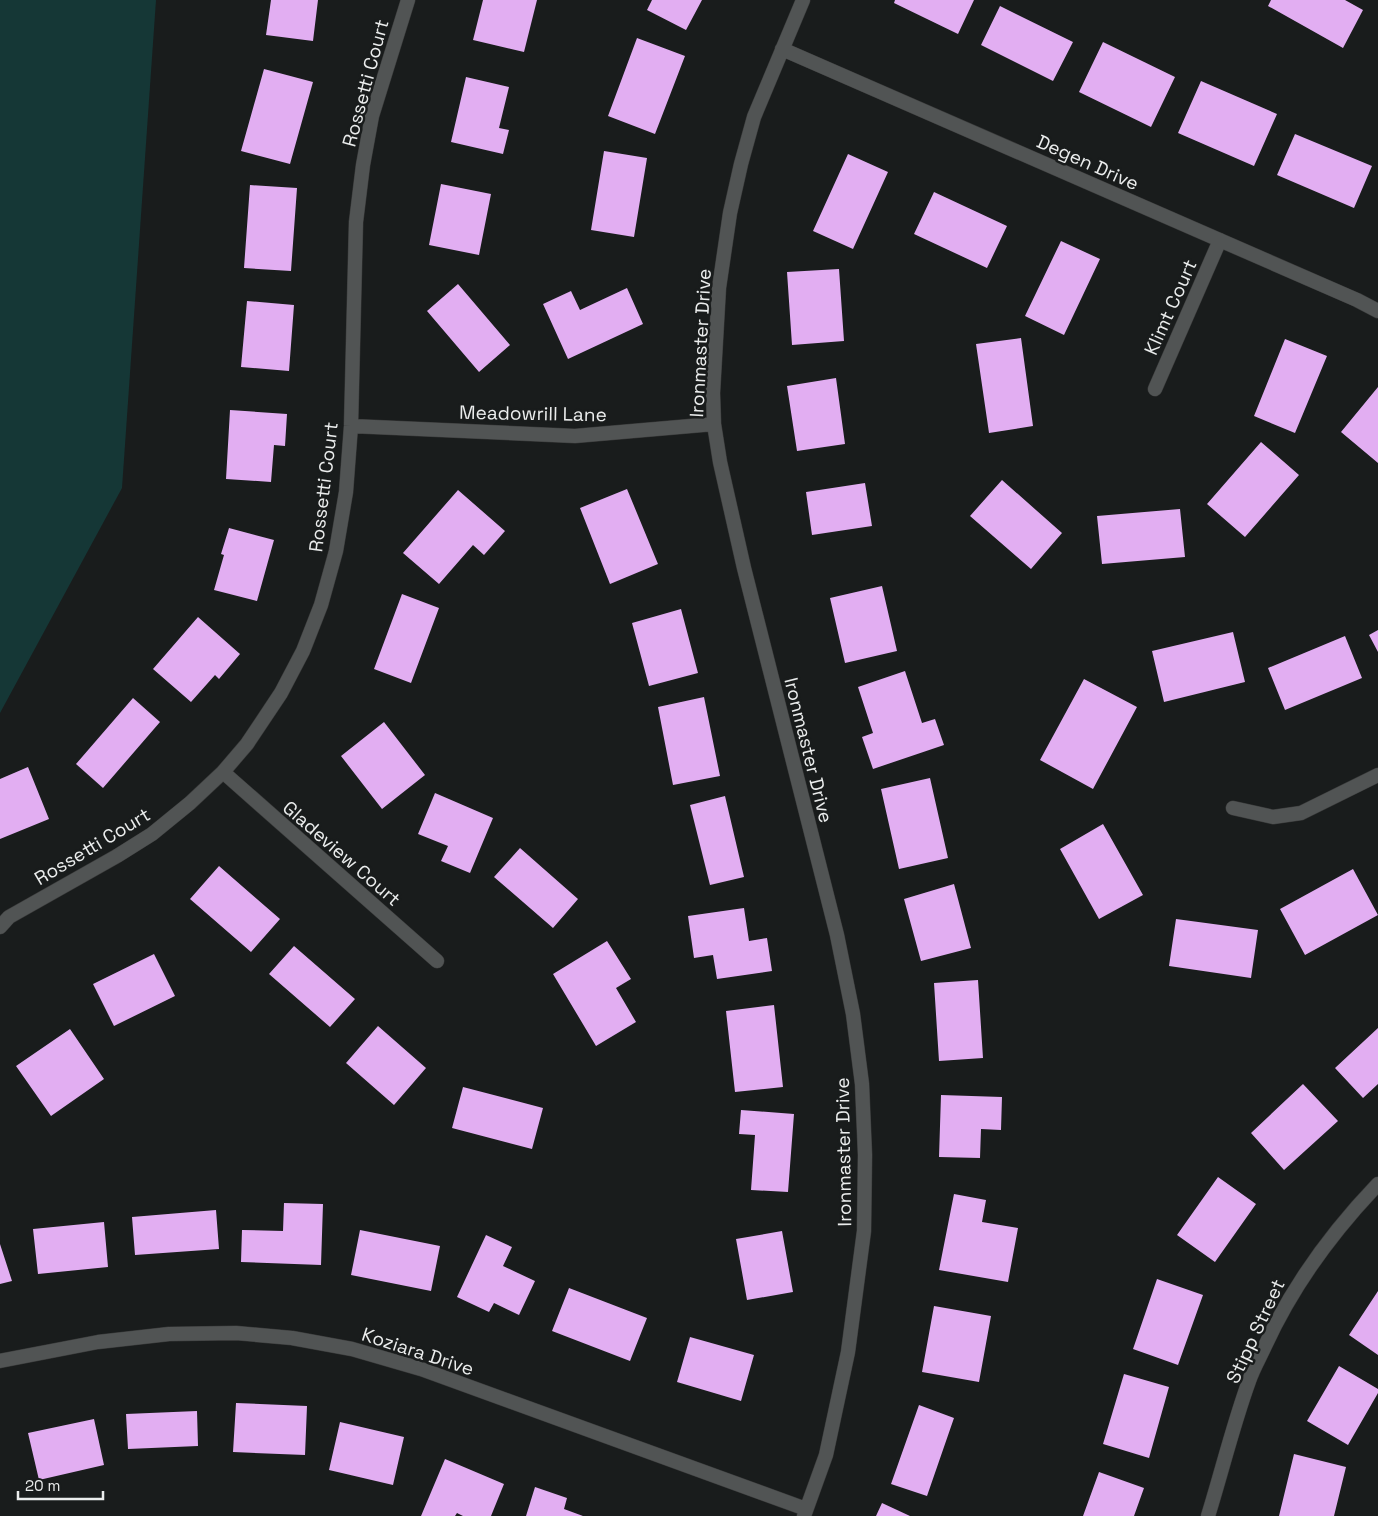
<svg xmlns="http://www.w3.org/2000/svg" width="1378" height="1516" font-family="'Space Grotesk',sans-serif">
<rect width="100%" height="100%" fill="#191c1c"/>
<!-- green -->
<path fill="#153736" d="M0,0h156l-34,488 -122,225z"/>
<!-- building -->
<path fill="#e2aef2" d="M271,0h47l-5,41 -47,-6z
M483,0h54l-13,52 -51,-12z
M652,0h50l-16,30 -39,-20z
M895,0h79l-16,34 -64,-31z
M1271,0h74l18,10 -20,38 -75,-42z
M1000,6l73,36 -20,39 -72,-36z
M637,38l48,18 -30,78 -47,-18z
M1103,42l72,35 -24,50 -72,-35z
M264,69l49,13 -23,82 -49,-13z
M466,77l43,10 -10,41 10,2 -6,24 -52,-12z
M1201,81l76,33 -23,52 -76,-33z
M1295,134l77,32 -18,42 -77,-33z
M604,151l43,7 -13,79 -43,-7z
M848,154l40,18 -35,77 -40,-18z
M441,184l50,10 -12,61 -50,-10z
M250,185l47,3 -6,83 -47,-3z
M934,192l73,34 -20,42 -73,-34z
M1061,241l39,18 -36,76 -39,-19z
M839,269l5,72 -52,4 -5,-73z
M458,284l52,61 -31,27 -52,-61z
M627,288l16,36 -75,35 -25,-55 28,-13 9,19z
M247,301l47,4 -5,66 -48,-4z
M1021,338l12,88 -44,7 -13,-89z
M1285,339l42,17 -32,77 -41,-17z
M836,378l9,66 -48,7 -10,-65z
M1378,387v76l-37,-31z
M230,410l57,4 -2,32 -11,-1 -3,37 -45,-3z
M1261,442l38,33 -54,62 -38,-33z
M1002,480l60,53 -31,36 -61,-53z
M865,483l7,43 -60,9 -6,-43z
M627,489l31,75 -48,20 -30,-76z
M458,490l47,41 -21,24 -11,-10 -34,39 -36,-31z
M1180,509l5,48 -83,7 -5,-48z
M229,528l45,12 -17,61 -43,-11 10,-35 -3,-1z
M882,586l15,65 -52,12 -15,-65z
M402,594l37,14 -28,75 -37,-14z
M681,609l17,64 -49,13 -17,-63z
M198,617l42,37 -21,25 -4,-4 -24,27 -38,-33z
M1378,630v22l-9,-17z
M1233,632l12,50 -81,20 -12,-51z
M1345,636l17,42 -77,32 -17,-42z
M905,671l17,52 13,-4 9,26 -71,24 -11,-32 11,-4 -15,-46z
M1084,679l53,28 -44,82 -53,-29z
M704,697l16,79 -47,9 -15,-78z
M133,698l27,24 -57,66 -27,-24z
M384,722l41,53 -43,34 -41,-53z
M28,767l21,52 -49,20v-60z
M930,778l18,80 -49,11 -18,-80z
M435,793l58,25 -23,55 -29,-12 7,-15 -30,-12z
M725,796l19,81 -34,8 -20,-80z
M1103,824l40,71 -44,24 -39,-70z
M520,848l58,51 -25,29 -59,-51z
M219,866l61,53 -29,33 -61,-53z
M1353,869l25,46 -73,40 -25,-46z
M954,884l17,64 -50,13 -17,-62z
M744,908l5,33 18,-3 5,33 -55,8 -4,-24 -19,3 -6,-42z
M1176,919l82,11 -7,48 -82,-12z
M607,941l24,38 -15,9 20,34 -40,24 -43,-72z
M294,946l61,53 -25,28 -61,-53z
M154,954l21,42 -61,30 -21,-42z
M978,980l5,78 -44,3 -5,-78z
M774,1005l9,82 -48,5 -9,-81z
M378,1026l48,42 -32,37 -48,-42z
M1378,1028v56l-15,14 -28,-30z
M70,1029l34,50 -53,37 -35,-50z
M1303,1084l35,37 -54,49 -33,-37z
M463,1087l80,21 -11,41 -80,-21z
M941,1095l61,2 -1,33 -20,-1 -1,29 -41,-1z
M741,1110l53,4 -6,78 -37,-2 4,-55 -16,-1z
M1218,1177l38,27 -41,58 -38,-27z
M954,1194l32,6 -4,22 36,6 -10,54 -69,-12z
M284,1203l39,1 -2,61 -80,-3 1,-32 41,1z
M216,1210l3,39 -84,6 -3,-38z
M104,1222l4,45 -70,7 -5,-45z
M360,1230l80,16 -9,45 -80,-16z
M782,1231l11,61 -46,8 -11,-61z
M486,1235l26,12 -9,19 32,15 -16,34 -25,-12 -5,9 -32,-15z
M0,1244l12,37 -12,3z
M1157,1279l46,16 -25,70 -45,-16z
M569,1288l78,30 -17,43 -78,-30z
M1378,1291v64l-29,-20z
M934,1306l57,10 -12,66 -57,-10z
M690,1337l64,18 -13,46 -64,-19z
M1339,1366l39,23v4l-30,52 -41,-24z
M1124,1374l45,13 -20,71 -46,-14z
M236,1403l71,3 -2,49 -72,-3z
M919,1405l35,13 -27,78 -36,-12z
M197,1411l1,35 -70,3 -2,-35z
M94,1419l10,46 -65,15 -11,-47z
M340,1422l64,15 -11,48 -64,-15z
M1294,1454l52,13 -12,49h-55z
M445,1459l59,25 -13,32h-28l-6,-3 -2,3h-34z
M1099,1472l45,16 -10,28h-51z
M535,1487l32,11 -3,11 19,7h-57z
M882,1503l28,13h-34z"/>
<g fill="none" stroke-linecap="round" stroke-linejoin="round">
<defs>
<path id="minor" d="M803,0l-49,117 -13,47 -11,49 -11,75 -6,105 1,31 6,38 24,106 93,367 16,79 9,70 3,71 -1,76 -16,121 -22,103 -22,61
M782,49l575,251 21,11
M1155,389l65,-149
M351,426l224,10 139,-12
M223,772l214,189
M1233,808l40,9 28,-4 77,-38
M0,927l9,-10 108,-61 35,-22 38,-31 33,-31 24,-28 34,-51 22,-42 18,-46 15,-54 10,-59 5,-66 5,-204 7,-57 9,-49 36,-116
M0,1361l98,-19 71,-8 67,-1 56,5 60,11 69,20 385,140
M1208,1516c14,-45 25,-91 41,-135 4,-12 11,-24 16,-35 28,-61 66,-113 113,-162"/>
</defs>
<!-- minor casing -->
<use href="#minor" stroke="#383939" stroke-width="15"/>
<!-- minor -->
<use href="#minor" stroke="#515454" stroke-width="14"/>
</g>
<g text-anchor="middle" stroke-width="5" stroke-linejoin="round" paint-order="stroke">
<!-- street labels -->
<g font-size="19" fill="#ebeded" stroke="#191c1c">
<text transform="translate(365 83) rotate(-75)" y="7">Rossetti Court</text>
<text transform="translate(1088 162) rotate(24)" y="7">Degen Drive</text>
<text transform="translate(1170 307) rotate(-66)" y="7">Klimt Court</text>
<text transform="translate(700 343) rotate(-87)" y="7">Ironmaster Drive</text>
<text transform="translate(533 413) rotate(1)" y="7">Meadowrill Lane</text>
<text transform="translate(323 487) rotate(-83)" y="7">Rossetti Court</text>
<text transform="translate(809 750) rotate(76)" y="7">Ironmaster Drive</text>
<text transform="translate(92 846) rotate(-31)" y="7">Rossetti Court</text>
<text transform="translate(342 853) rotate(41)" y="7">Gladeview Court</text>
<text transform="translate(843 1152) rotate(-91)" y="7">Ironmaster Drive</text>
<text transform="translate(1255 1331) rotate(-65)" y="7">Stipp Street</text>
<text transform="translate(418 1351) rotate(18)" y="7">Koziara Drive</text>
</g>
</g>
<!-- scale -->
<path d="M18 1491v8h85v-8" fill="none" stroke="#ebeded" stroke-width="2.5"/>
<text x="25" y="1491" font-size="15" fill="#ebeded" stroke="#191c1c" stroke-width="4" paint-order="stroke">20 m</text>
</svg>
